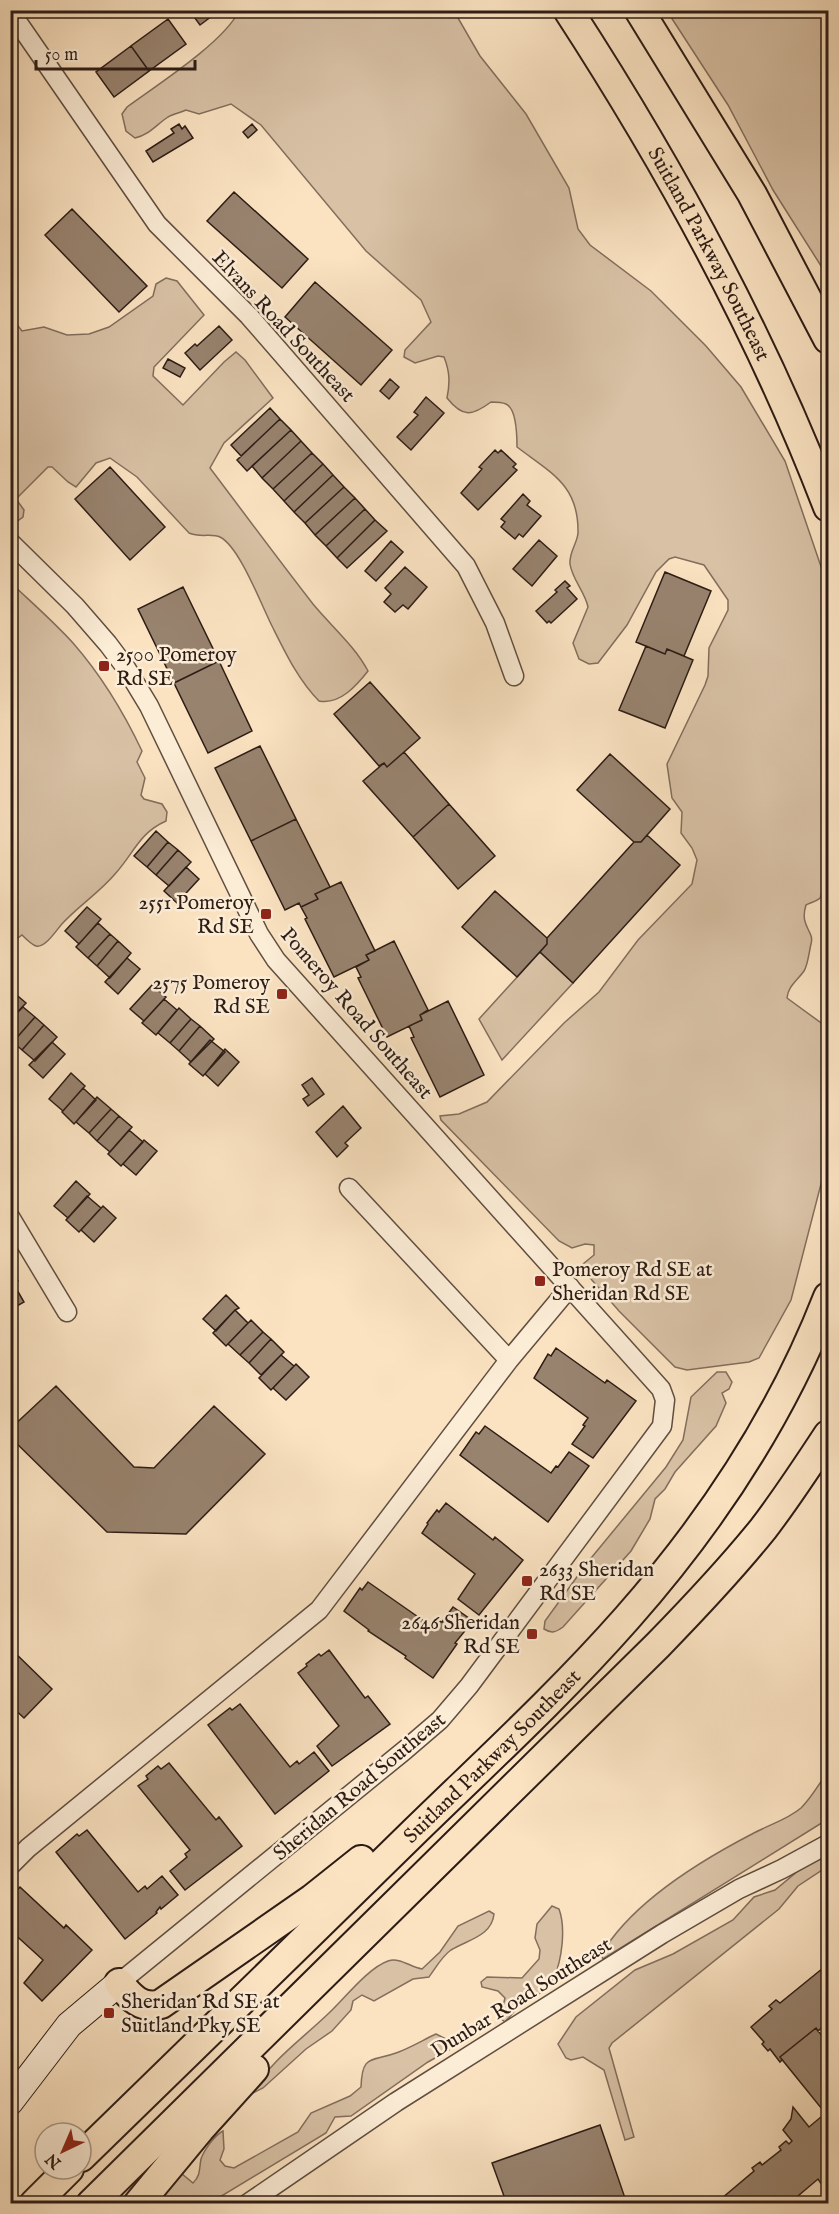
<svg xmlns="http://www.w3.org/2000/svg" width="839" height="2214" font-family="'IM FELL English',serif">
<rect width="100%" height="100%" fill="#fbe3c2"/>
<filter id="stains"><feTurbulence type="fractalNoise" baseFrequency=".00333" numOctaves="4"/><feColorMatrix values="0 0 0 0 .2 0 0 0 0 .09 0 0 0 0 .02 0 0 0 .5 -.17"/></filter>
<radialGradient id="worn" r=".72"><stop offset=".6" stop-color="#630" stop-opacity="0"/><stop offset="1" stop-color="#630" stop-opacity=".3"/></radialGradient>
<!-- green -->
<path fill="#d8c1a5" stroke="#826e5d" stroke-width="1.5" d="M239,11h215l26,45 46,58 43,74 9,41 12,16 61,46 55,55 35,41 44,74 43,126v256c-3,11 -4,50 -8,55 -3,3 -10,5 -14,7 -7,22 9,26 5,39 -2,8 -3,21 -7,27 -7,10 -16,15 -17,27l41,30v129l-37,143 -32,58 -10,4 -62,8 -12,-3 -56,-56 -35,-40 -1,-7 11,-9v-10l-9,-1 -13,4 -13,-7 -118,-121 -1,-4 19,-2 28,-12 77,-79 35,-31 39,-52 54,-56 5,-24 -5,-12 -11,-15 1,-21 -10,-14 -5,-34 38,-79 3,-9 1,-28 19,-38v-10l-24,-35 -29,-8 -6,2 -13,13 -29,53 -29,38 -9,1 -10,-5 -6,-16 15,-36c-3,-15 -16,-28 -18,-43 -1,-12 7,-20 8,-31 1,-48 -27,-60 -61,-86 0,-10 0,-38 -11,-43 -4,-2 -10,-2 -15,-2 -19,14 -28,16 -44,-4 3,-15 3,-26 -3,-41l-6,-1 -23,7 -11,-6 1,-7 26,-28 -10,-22 -55,-49 -105,-126 -30,-21 -32,10 -13,-4c-6,3 -13,4 -18,7 -12,8 -19,18 -33,21l-9,-7 -4,-17 5,-7c30,-22 96,-64 112,-96z
M667,11h161v266l-55,-87 -45,-85z
M166,278l11,3 27,34 -50,52 -1,9 30,29 41,-43 12,-10 9,8 28,38 -49,45 -14,25c34,45 68,91 103,136 18,22 42,42 55,67 -11,14 -28,34 -49,30 -20,-20 -33,-47 -46,-73 -11,-21 -33,-81 -53,-91 -8,-4 -20,1 -31,-4l-52,-56 -27,-19 -14,5 -20,24 -8,-5 -16,-15h-4l-32,32 8,11 -1,7 -7,5 -5,-4v-201l11,14 22,-4 23,8 22,-1 20,-7 44,-31 3,-12z
M10,582c21,20 43,39 63,61 28,32 51,70 69,108l-5,11 8,16 -4,17 3,4 18,5 5,8 -1,9c-27,12 -32,32 -51,53 -16,19 -38,33 -54,51 -5,6 -16,23 -25,21 -4,-1 -11,-8 -14,-11l-11,8z
M540,952l33,31 -71,77 -23,-41z
M717,1372h9l6,10 -3,7 -7,4 4,10 -10,23 -41,46 -10,17 -10,10 -5,20 -19,32 -68,76c-7,5 -11,7 -19,2l1,-8 42,-58 79,-96 17,-27 8,-43z
M828,1771v48l-225,140 -2,-4c30,-52 99,-94 151,-121 16,-9 35,-14 49,-26 10,-10 19,-25 27,-37z
M828,1849v17l-30,20 -19,23 -167,134 -3,5 25,89 -9,3 -21,-70 -21,-13 -12,3 -5,-2 -8,-14 18,-27 59,-47 38,-16 60,-34 21,-23 21,-7 41,-34z
M552,1906l7,3c7,19 3,50 -5,69 -4,8 -13,14 -20,20l-6,-1c-8,6 -15,17 -23,25l-5,-4 5,-20 -7,-7 -16,-4 -1,-5 6,-5 35,1 17,-19 1,-9 -5,-12 2,-14z
M489,1911l5,3c-2,22 -27,26 -43,36 -9,6 -16,19 -22,27l-16,2 -39,22 -12,-6 -9,6 -2,9 -19,21 -26,18 -43,39 -12,6c20,-34 50,-54 78,-81 16,-15 39,-45 59,-52 12,-4 22,6 34,8l18,-17 18,-26z
M436,2034l12,6 1,10 -21,12 -77,54 -16,1 -9,16 -116,70h-45l-6,-5v-7l23,-17 11,9c8,-8 6,-14 8,-24 3,-9 14,-24 22,-28l1,18 -4,11 5,6 9,2 64,-36 13,-19 39,-17 11,-9c1,-33 10,-25 35,-34 14,-5 27,-13 40,-19z"/>
<!-- building -->
<path fill="#98836f" stroke="#2d1c15" stroke-width="1.5" d="M189,10h31l-20,15z
M168,19l18,25 -37,27 -18,-25z
M131,46l18,25 -35,26 -18,-25z
M179,124l3,5 3,-3 8,12 -40,24 -7,-11 28,-18 -3,-4z
M252,124l5,6 -9,8 -5,-6z
M234,192l74,67 -26,29 -75,-67z
M72,209l75,77 -28,26 -74,-77z
M315,282l77,68 -31,35 -76,-68z
M219,326l13,14 -32,30 -15,-17 10,-9 2,2z
M168,359l17,9 -5,9 -17,-9z
M390,379l9,8 -10,12 -9,-8z
M426,397l18,16 -33,37 -14,-13 21,-22 -4,-3z
M270,408l10,11 -39,37 -10,-11z
M280,419l11,11 -44,41 -10,-11z
M291,430l10,11 -39,37 -10,-12z
M301,441l11,12 -39,36 -11,-11z
M495,450l3,3 3,-3 15,14 -3,3 4,3 -39,40 -17,-17 21,-24 -3,-2z
M312,453l11,11 -39,37 -11,-12z
M323,464l10,11 -39,37 -10,-11z
M110,467l55,60 -35,33 -55,-61z
M333,475l11,12 -39,36 -11,-11z
M344,487l11,11 -40,37 -10,-12z
M523,494l7,7 -3,4 14,11 -18,21 -4,-3 -4,5 -14,-12 4,-5 -4,-3z
M355,498l10,11 -39,37 -11,-11z
M365,509l10,11 -38,38 -11,-12z
M375,520l12,11 -40,37 -10,-10z
M539,540l18,16 -25,30 -19,-17z
M391,541l12,11 -27,29 -11,-10z
M405,567l22,20 -19,22 -5,-4 -8,7 -11,-10 7,-8 -6,-6z
M665,572l46,19 -27,65 -17,-7 -2,5 -29,-12z
M565,581l5,5 -3,2 10,11 -26,24 -2,-2 -2,2 -11,-12 21,-19 -2,-2z
M183,587l36,74 -45,22 -36,-74z
M646,646l19,8 2,-5 26,11 -28,68 -46,-18z
M219,661l33,70 -44,22 -34,-70z
M370,682l50,56 -33,29 -3,-4 -5,3 -45,-52z
M260,746l36,73 -45,22 -36,-73z
M404,752l45,52 -36,33 -50,-56 21,-18 3,4z
M610,754l60,55 -29,33h-7l-57,-52z
M449,804l46,52 -37,33 -45,-52z
M296,819l34,68 -15,7 3,5 -17,8 -2,-4 -14,7 -34,-69z
M156,831l12,11 -21,25 -13,-11z
M647,835l33,30 -107,118 -33,-31 7,-8v-6l87,-96h7z
M168,842l10,8 -22,25 -9,-8z
M178,850l13,12 -22,24 -13,-11z
M186,867l13,12 -22,24 -13,-12z
M341,882l34,69 -9,4 3,5 -35,17 -29,-58 2,-1 -6,-11 17,-8 -3,-5z
M495,891l52,47v6l-30,33 -55,-50z
M87,907l14,12 -22,25 -14,-13z
M98,923l12,11 -22,24 -12,-11z
M110,934l8,7 -21,25 -9,-8z
M118,941l13,12 -21,25 -13,-12z
M394,941l34,69 -8,5 2,5 -35,17 -29,-59 3,-1 -5,-10 13,-7 -3,-5z
M127,958l13,11 -22,25 -13,-12z
M152,985l14,12 -22,24 -14,-12z
M12,991l14,12 -16,17v-27z
M164,999l13,11 -21,25 -14,-12z
M448,1001l36,74 -44,22 -29,-59 3,-1 -5,-11 13,-6 -2,-5z
M23,1007l12,10 -22,25 -3,-2v-20z
M179,1008l12,11 -21,24 -12,-10z
M35,1017l9,8 -22,25 -9,-8z
M191,1019l9,7 -21,25 -9,-8z
M44,1025l13,12 -22,24 -13,-11z
M200,1026l14,13 -23,23 -12,-11z
M210,1040l15,12 -22,24 -14,-12z
M52,1042l13,12 -22,24 -14,-13z
M225,1049l14,13 -21,24 -13,-12z
M71,1073l14,13 -22,25 -14,-12z
M312,1078l12,16 -16,12 -5,-7 6,-4 -7,-10z
M83,1088l13,12 -22,24 -12,-12z
M97,1097l14,12 -22,24 -13,-11z
M343,1106l18,22 -16,15 3,3 -11,11 -21,-25z
M111,1109l8,7 -22,25 -8,-8z
M119,1116l13,11 -22,25 -13,-11z
M129,1130l14,12 -22,24 -13,-12z
M144,1140l13,11 -21,24 -13,-11z
M76,1181l14,13 -22,24 -14,-12z
M87,1196l14,12 -22,24 -13,-12z
M103,1206l13,12 -22,24 -13,-12z
M10,1268l8,13 -5,2 11,19 -14,8z
M226,1295l13,13 -4,2 -19,21 -13,-12z
M235,1310l13,13 -22,23 -13,-13z
M251,1320l12,12 -23,23 -12,-11z
M263,1332l8,7 -22,24 -9,-8z
M271,1339l13,13 -23,23 -12,-12z
M556,1348l49,35 2,-3 29,21 -43,57 -21,-14 13,-18 -2,-1 5,-7 -54,-40 14,-24 3,2z
M281,1355l13,11 -23,24 -12,-12z
M296,1364l13,13 -23,23 -13,-12z
M56,1386l78,81 20,1 60,-62 51,48 -79,80 -79,-2 -97,-95v-8z
M485,1426l66,47 5,-7 2,1 11,-15 20,14 -41,56 -88,-67 16,-23 3,2z
M446,1503l47,37 2,-3 28,23 -44,55 -21,-16 17,-25 -53,-41 6,-9 -1,-1 10,-13 2,2z
M368,1582l66,46 5,-7 3,1 11,-15 20,14 -18,22 2,1 -24,34 -28,-20 1,-2 -38,-25 1,-1 -25,-19 16,-23 2,2z
M10,1648l42,41 -28,29 -14,-13z
M329,1650l36,48 3,-2 22,28 -58,42 -15,-20 22,-20 -41,-53 9,-7 -1,-2 13,-10 2,2z
M240,1704l50,63 7,-6 2,3 15,-12 15,19 -54,43 -67,-89 22,-17 2,2z
M169,1763l47,57 3,-3 23,29 -57,44 -15,-19 17,-14 -2,-3 5,-4 -52,-64 10,-7 -2,-3 12,-10 3,3z
M87,1830l51,62 7,-6 2,3 15,-13 16,19 -17,14 -1,-2 -4,5 1,1 -32,26 -69,-87 21,-18 2,2z
M20,1887l44,41 2,-3 26,25 -50,51 -18,-18 19,-23 -33,-30v-38l3,2z
M828,1964v58l-10,9 -2,-3 -36,29 2,3 -2,2 -10,-13 -2,2 -6,-7 2,-2 -13,-15 21,-18 -3,-3 7,-6 4,3z
M816,2028l12,16v67l-2,3 -46,-57z
M793,2107l16,20 19,-16v60l-4,4 4,5v14l-10,-15 -20,17 2,3 -6,5 -3,-2 -2,2h-74l39,-33 -2,-3 8,-6 2,3 19,-15 -2,-3 7,-6 3,3 3,-3 -9,-11 8,-11z
M600,2125l27,79h-129l-2,-5 8,-3 -12,-33z"/>
<g fill="none" stroke-linecap="round" stroke-linejoin="round">
<defs>
<path id="minor" d="M10,11l147,213 92,92 217,250 29,57 19,53
M10,542l65,64 33,38 18,24 23,38 110,228 17,26 385,429 4,11 -3,26 -193,260 -29,34 -35,30 -286,233
M349,1188l160,172
M10,1217l57,95
M10,1866l18,-18 291,-238 190,-250 61,-73
M247,2204l149,-102 266,-168 77,-45 43,-20 46,-25"/>
<path id="secondary" d="M10,2102l59,-77 50,-42"/>
<g id="trunk">
<path id="s1" d="M568,10c102,157 193,323 260,497"/>
<path d="M639,10l113,184 76,145"/>
<path d="M119,1983c11,14 23,27 42,21l151,-105 49,-39"/>
<path id="s2" d="M81,2157c111,-108 223,-217 334,-326 72,-70 146,-138 212,-213 84,-95 155,-203 201,-321"/>
<path d="M34,2204l35,-35"/>
<path d="M91,2204l567,-559c36,-37 72,-75 105,-116 23,-30 44,-62 65,-94"/>
<path d="M138,2204l62,-75 54,-60"/>
</g>
</defs>
<!-- minor casing -->
<use href="#minor" stroke="#604e40" stroke-width="21"/>
<!-- secondary casing -->
<use href="#secondary" stroke="#2d1c15" stroke-width="28"/>
<!-- trunk casing -->
<use href="#trunk" stroke="#2d1c15" stroke-width="32"/>
<!-- minor -->
<use href="#minor" stroke="#fcedd7" stroke-width="18"/>
<!-- secondary -->
<use href="#secondary" stroke="#fcedd7" stroke-width="26"/>
<!-- trunk -->
<use href="#trunk" stroke="#fbe3c2" stroke-width="28"/>
</g>
<!-- markers -->
<g fill="#8f2418" stroke="#fcedd7" stroke-width="2">
<rect x="98" y="660" width="12" height="12" rx="3"/>
<rect x="260" y="908" width="12" height="12" rx="3"/>
<rect x="276" y="988" width="12" height="12" rx="3"/>
<rect x="534" y="1275" width="12" height="12" rx="3"/>
<rect x="521" y="1575" width="12" height="12" rx="3"/>
<rect x="526" y="1628" width="12" height="12" rx="3"/>
<rect x="103" y="2007" width="12" height="12" rx="3"/>
</g>
<g text-anchor="middle" stroke-width="5" stroke-linejoin="round" paint-order="stroke">
<!-- street labels -->
<g font-size="21" fill="#2d1c15" stroke="#fcedd7">
<text dy="7" stroke="none"><textPath href="#s1" startOffset="282">Suitland Parkway Southeast</textPath></text>
<text transform="translate(284 326) rotate(47)" y="7">Elvans Road Southeast</text>
<text transform="translate(357 1013) rotate(49)" y="7">Pomeroy Road Southeast</text>
<text dy="7" stroke="none"><textPath href="#s2" startOffset="574">Suitland Parkway Southeast</textPath></text>
<text transform="translate(359 1786) rotate(-40)" y="7">Sheridan Road Southeast</text>
<text transform="translate(521 1997) rotate(-32)" y="7">Dunbar Road Southeast</text>
</g>
<!-- poi labels -->
<g font-size="21" fill="#2d1c15" stroke="#fcedd7" text-anchor="start">
<text x="116" y="661">2500 Pomeroy<tspan x="116" dy="24">Rd SE</tspan></text>
<text x="254" y="909" text-anchor="end">2551 Pomeroy<tspan x="254" dy="24">Rd SE</tspan></text>
<text x="270" y="989" text-anchor="end">2575 Pomeroy<tspan x="270" dy="24">Rd SE</tspan></text>
<text x="552" y="1276">Pomeroy Rd SE at<tspan x="552" dy="24">Sheridan Rd SE</tspan></text>
<text x="539" y="1576">2633 Sheridan<tspan x="539" dy="24">Rd SE</tspan></text>
<text x="520" y="1629" text-anchor="end">2646 Sheridan<tspan x="520" dy="24">Rd SE</tspan></text>
<text x="121" y="2008">Sheridan Rd SE at<tspan x="121" dy="24">Suitland Pky SE</tspan></text>
</g>
</g>
<!-- margin -->
<rect width="839" height="2214" fill="none" stroke="#fbe3c2" stroke-width="36"/>
<rect x="12" y="12" width="815" height="2190" fill="none" stroke="#2d1c15" stroke-width="3"/>
<rect x="18" y="18" width="803" height="2178" fill="none" stroke="#2d1c15" stroke-width="1.5"/>
<!-- north arrow -->
<g transform="translate(63 2151) rotate(224)"><circle r="28" fill="#fcedd7" stroke="#a99989" stroke-width="1.5"/>
<path d="M0-4.5L10 22L0 15L-10 22Z" fill="#8f2418"/>
<text y="-9" font-size="16" font-weight="bold" text-anchor="middle" fill="#2d1c15">N</text>
</g>
<!-- scale -->
<path d="M36 60v9h159v-9" fill="none" stroke="#2d1c15" stroke-width="3"/>
<text x="45" y="60" font-size="18" fill="#2d1c15" stroke="#fcedd7" stroke-width="4.5" paint-order="stroke">50 m</text>
<rect width="100%" height="100%" filter="url(#stains)"/>
<rect width="100%" height="100%" fill="url(#worn)"/>
</svg>
